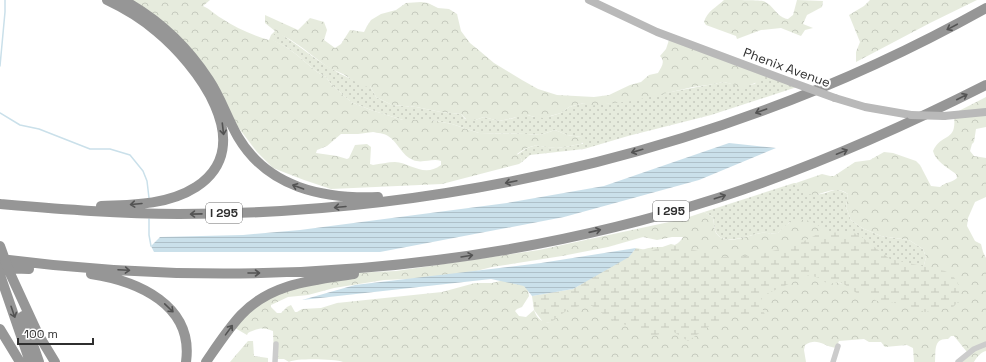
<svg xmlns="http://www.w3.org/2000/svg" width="986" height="362" font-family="'Space Grotesk',sans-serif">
<defs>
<pattern id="grass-dots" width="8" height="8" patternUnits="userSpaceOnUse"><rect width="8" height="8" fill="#e6ebdd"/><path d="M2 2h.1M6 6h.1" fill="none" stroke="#c6cabe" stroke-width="1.8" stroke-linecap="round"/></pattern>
<pattern id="forest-crowns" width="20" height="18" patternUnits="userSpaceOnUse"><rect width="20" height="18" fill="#e6ebdd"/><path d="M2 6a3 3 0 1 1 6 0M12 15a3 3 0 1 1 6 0" fill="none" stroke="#c6cabe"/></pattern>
<pattern id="wetland-marsh" width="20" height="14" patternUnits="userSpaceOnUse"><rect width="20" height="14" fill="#e6ebdd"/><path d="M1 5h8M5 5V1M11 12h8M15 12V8" fill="none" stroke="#c6cabe"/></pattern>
<pattern id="park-tufts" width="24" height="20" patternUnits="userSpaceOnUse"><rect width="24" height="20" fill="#e6ebdd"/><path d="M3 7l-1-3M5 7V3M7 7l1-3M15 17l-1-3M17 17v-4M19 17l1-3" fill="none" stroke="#c6cabe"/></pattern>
<pattern id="water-rules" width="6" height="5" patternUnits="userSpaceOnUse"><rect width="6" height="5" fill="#cae0ea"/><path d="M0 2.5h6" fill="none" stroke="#aec0c9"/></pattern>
</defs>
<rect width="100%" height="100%" fill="#fff"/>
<!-- grass -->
<path fill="url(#grass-dots)" d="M279,33c12,7 22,15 33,23 18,13 38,24 58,30l6,11 16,8 24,2 25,5 20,2 4,5 10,1 9,-3 15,4 15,-3 7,-3h6l8,2 16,-1 10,-3 8,-6 15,-4 5,2 22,-2 113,-21c10,3 20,4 31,2l6,-13 39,15 -89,29 -83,21 -44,13 -54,6 -8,7 -1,-4 -4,-3c19,-14 19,-8 39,-7 8,0 17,-3 25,-4h2l-2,-7 -14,-2 -12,-5 -15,5 -13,-1 -48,-1 -27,-9 -21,-4h-28l-32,-10 -20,-8 -20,-18 -5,-7 -9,-5 -20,-17 -11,-8 -14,-7 1,-6z
M794,183h2c4,6 17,13 25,11 11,-2 14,-8 27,0l-2,13 5,13 11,8 19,8 28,4 14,9 3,8 -3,12 -67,15h-14l-31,-13 -21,-49 -13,12c-5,0 -11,-2 -16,-1 -12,2 -40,15 -46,-3 -1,-4 -1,-9 -2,-13l-9,-5z"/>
<!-- forest -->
<path fill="url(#forest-crowns)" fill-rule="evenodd" d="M122,0h88l-7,6c7,3 11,8 18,12 15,10 31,17 48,22l2,-5 4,-4 -10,-8v-8l33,15 12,-12 14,4 3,8 -3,10 11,8 6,-4 9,-14 14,2 3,-6 4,-6 10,-6 15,-4 10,-7 15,-1 7,1 10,5 11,1 8,5 4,17 9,12 11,9 13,11 28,17 16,9 19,6 37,2 15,-2 21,-10 11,-3 8,-7 9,-2c3,-6 8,-11 2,-17l6,-7 4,-12 91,34 -3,11 -17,6 -5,-1 -1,-2 -11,-3 -16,3 -15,2 -61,14 -44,5 -4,-3 -15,4 -8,6 -18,5 -8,-1 -8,-2 -28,6 -15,-4 -9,3h-8l-6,-6 -20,-2 -25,-5 -24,-2 -16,-8 -6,-11 -7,1c-5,-3 -10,-7 -15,-10 -6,-4 -13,-6 -20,-10 -13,-8 -40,-34 -54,-33l-1,6 13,7 11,8 20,17 9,5 5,7 20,18 20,8 32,10h28l21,4 27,9 48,1 13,1 15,-5 12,5 14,2 5,2 -5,5c-8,1 -17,4 -25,4 -20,-1 -20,-7 -39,6l4,4 1,4 -3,2 -77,20 -111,5 -27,-9 -31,-12 -16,-16 -19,-25 -22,-32zM373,132c4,1 11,1 15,4 10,6 14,20 25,24 9,4 19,-2 28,1v4c-17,13 -30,-2 -46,-3 -7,0 -15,2 -22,3l-3,-1 1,-17 -4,-3 -12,1 -6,13 -2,1 -10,-3 -21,-3 1,-3 10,-4 14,-12h17z
M724,0c9,0 33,0 39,1 11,4 14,17 25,18l5,-4 4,-15 26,1 -1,6 -15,8 -4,9 10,4 -8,2 -4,6 -20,-8 -20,2 -24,9 -1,-3 -30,-11 -2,-3c3,-11 13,-15 20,-22z
M870,0h107l-47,23 -74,39v-10l4,-10 -11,-27 15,-9z
M986,97v30l-10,2 -2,13 -2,2 -2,7 4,5 12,2v39l-11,5 -7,16 -1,8 8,15 6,3 2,8 3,6v93c-5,1 -10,7 -12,11h-15l8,-10 -13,-16h-3l-3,3c-15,-1 -12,12 -13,23h-21l-1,-14 -6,-3 -22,2 -4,-5h-12l-5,-3 -25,2 -3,7c-13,-2 -19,-11 -31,-3l-1,5 2,12h-463c-8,-3 -47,-4 -54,0l-5,-3h-10l-1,-28c-10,-4 -15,-3 -25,2l-1,2 -12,-7 27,-31 90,-24 44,-2 143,-21 144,-31 21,-7 9,5c1,5 1,12 3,16 10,14 32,2 45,0 5,-1 11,1 16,1 4,-4 9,-10 14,-12 17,-6 26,2 38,11l-18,38 31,13h14l67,-15 3,-12 -3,-8 -14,-9 -28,-4 -19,-8 -11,-8 -5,-13 2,-13c-21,-14 -33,16 -52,-11l26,-9 8,2h4l21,-14 15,-2 14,-8 9,1 23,8 4,4 11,21 9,1c5,-5 12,-4 17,-9l-1,-4c-8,-6 -21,-13 -23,-23 9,-19 24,-8 21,-35l-3,-1zM643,237l14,3 15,-3h11c-8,15 -24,7 -38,12 -20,7 -65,32 -78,48 -6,6 -13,17 -17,26 -9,-2 -13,-4 -16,-13l-8,7 -7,-1 -4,-5 2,-2 5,-2 7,-11 -1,-6 -10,-13 -26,6h-17l-33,9 -105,11 -16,5 -19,1 -5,3h-2l-4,-7 -4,2 -6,6h-4l-6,-6v-2l17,-8 20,-2 26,-7 50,-8 68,-3 40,-10 70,-11 46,-9z"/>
<!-- wetland -->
<path fill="url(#wetland-marsh)" d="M851,232l8,3 31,24 55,12 7,4 5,6 4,14 -3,7 -5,5 -28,5 -21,-8 -27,-3 -13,-7h-6l-17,-12 -13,2 -9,-6 -10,-3 -45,20 -4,7 5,13 -20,1 -14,-3 -5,4 -2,6 -16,4 -20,14 -14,-9 -30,5 -9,-9 -24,-8 -19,-14h-12l-7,2 -7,3 -16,12 -7,-1 -9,-12 -2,-14 41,-7 56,-32 7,-9 15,3 20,-7 50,13 38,-2 41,-12 20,-10z"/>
<!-- park -->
<path fill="url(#park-tufts)" d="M248,341h5l1,15 14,2v4h-38z"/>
<!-- water -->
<path fill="url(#water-rules)" d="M729,143l47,5 -77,32 -135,37 -184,35h-226l-3,-6 9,-9 83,-2 57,-5 207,-27 97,-17z
M636,248l-7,9 -56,32 -41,7 -8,-10 -33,-7 -189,21 53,-15 186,-22z"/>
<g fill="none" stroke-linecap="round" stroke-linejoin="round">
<!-- stream -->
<path stroke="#cae0ea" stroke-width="1.5" d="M0,66l5,-54v-12
M0,113l20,12 19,4 51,20h20l20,6 13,16 4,10 2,17
M149,219v16l2,11"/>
<!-- street -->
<path stroke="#ccc" stroke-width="5.5" d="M275,362l1,-18
M833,362l5,-16
M958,362l16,-13 12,-5"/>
<!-- secondary -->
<path stroke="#b9b9b9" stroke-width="8" d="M589,0l68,32 134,50
M835,98l30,9 46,8
M944,116l42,-4"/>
<!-- highway -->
<path stroke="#969696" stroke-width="10" d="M123,0c35,19 64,46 86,80 12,18 18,38 29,57 30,51 85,62 140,60
M0,204c60,5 119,10 179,10 280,0 562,-69 807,-206
M101,206c31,-1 67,-1 95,-19 64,-42 0,-123 -40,-156 -15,-13 -32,-23 -49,-31
M0,259c239,31 487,13 718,-61 92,-30 181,-69 268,-113
M0,268l29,1
M9,271l29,63 17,28
M91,274c47,7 103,31 95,88
M0,275l30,87
M23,316l16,46
M0,329l20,33
M206,362c11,-16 22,-33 35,-47 30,-32 73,-35 113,-41"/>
<!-- secondary-bridge -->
<path stroke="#b9b9b9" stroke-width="8" d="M791,82l44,16
M911,115l33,1"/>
<!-- highway-bridge -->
<path stroke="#969696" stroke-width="10" d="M0,246l9,25"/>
</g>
<!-- one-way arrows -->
<defs><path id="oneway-shaft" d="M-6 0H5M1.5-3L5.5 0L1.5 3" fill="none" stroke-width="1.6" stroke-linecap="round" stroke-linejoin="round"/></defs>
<g stroke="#535353">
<use href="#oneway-shaft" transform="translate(952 27) rotate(152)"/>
<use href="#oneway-shaft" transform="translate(962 97) rotate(-27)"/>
<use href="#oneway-shaft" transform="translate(761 111) rotate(160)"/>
<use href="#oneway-shaft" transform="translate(223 129) rotate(83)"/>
<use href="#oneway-shaft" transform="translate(637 151) rotate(164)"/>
<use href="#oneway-shaft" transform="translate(842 152) rotate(-22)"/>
<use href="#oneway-shaft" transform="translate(511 182) rotate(168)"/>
<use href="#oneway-shaft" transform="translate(298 187) rotate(-160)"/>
<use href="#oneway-shaft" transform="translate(720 197) rotate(-18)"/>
<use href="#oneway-shaft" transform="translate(136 204) rotate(175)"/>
<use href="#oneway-shaft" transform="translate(340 207) rotate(175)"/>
<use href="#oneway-shaft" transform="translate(196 214) rotate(179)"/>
<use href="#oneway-shaft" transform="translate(595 231) rotate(-13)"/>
<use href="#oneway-shaft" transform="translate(467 256) rotate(-9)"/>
<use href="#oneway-shaft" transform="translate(124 270) rotate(3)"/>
<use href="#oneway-shaft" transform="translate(254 273)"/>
<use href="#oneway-shaft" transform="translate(169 308) rotate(44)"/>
<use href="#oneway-shaft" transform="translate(13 312) rotate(71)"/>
<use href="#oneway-shaft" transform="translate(229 330) rotate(-54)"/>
</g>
<g text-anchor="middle" stroke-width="4" stroke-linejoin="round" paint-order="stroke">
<!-- shield labels -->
<g fill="#fff" stroke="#6d6d6d" stroke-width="1">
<rect x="653" y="201" width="36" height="20" rx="3"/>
<rect x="206" y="203" width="36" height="20" rx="3"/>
</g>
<g font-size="12" font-weight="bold" fill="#2f2f2f">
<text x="671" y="215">I 295</text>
<text x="224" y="217">I 295</text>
</g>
<!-- street labels -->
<g font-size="13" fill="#2f2f2f" stroke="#fff">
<text transform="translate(787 67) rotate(20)" y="5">Phenix Avenue</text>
</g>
</g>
<!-- scale -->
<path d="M18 338v6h75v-6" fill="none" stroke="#2f2f2f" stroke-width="2"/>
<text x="24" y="338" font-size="12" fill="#2f2f2f" stroke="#ffffff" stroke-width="3" paint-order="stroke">100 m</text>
</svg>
